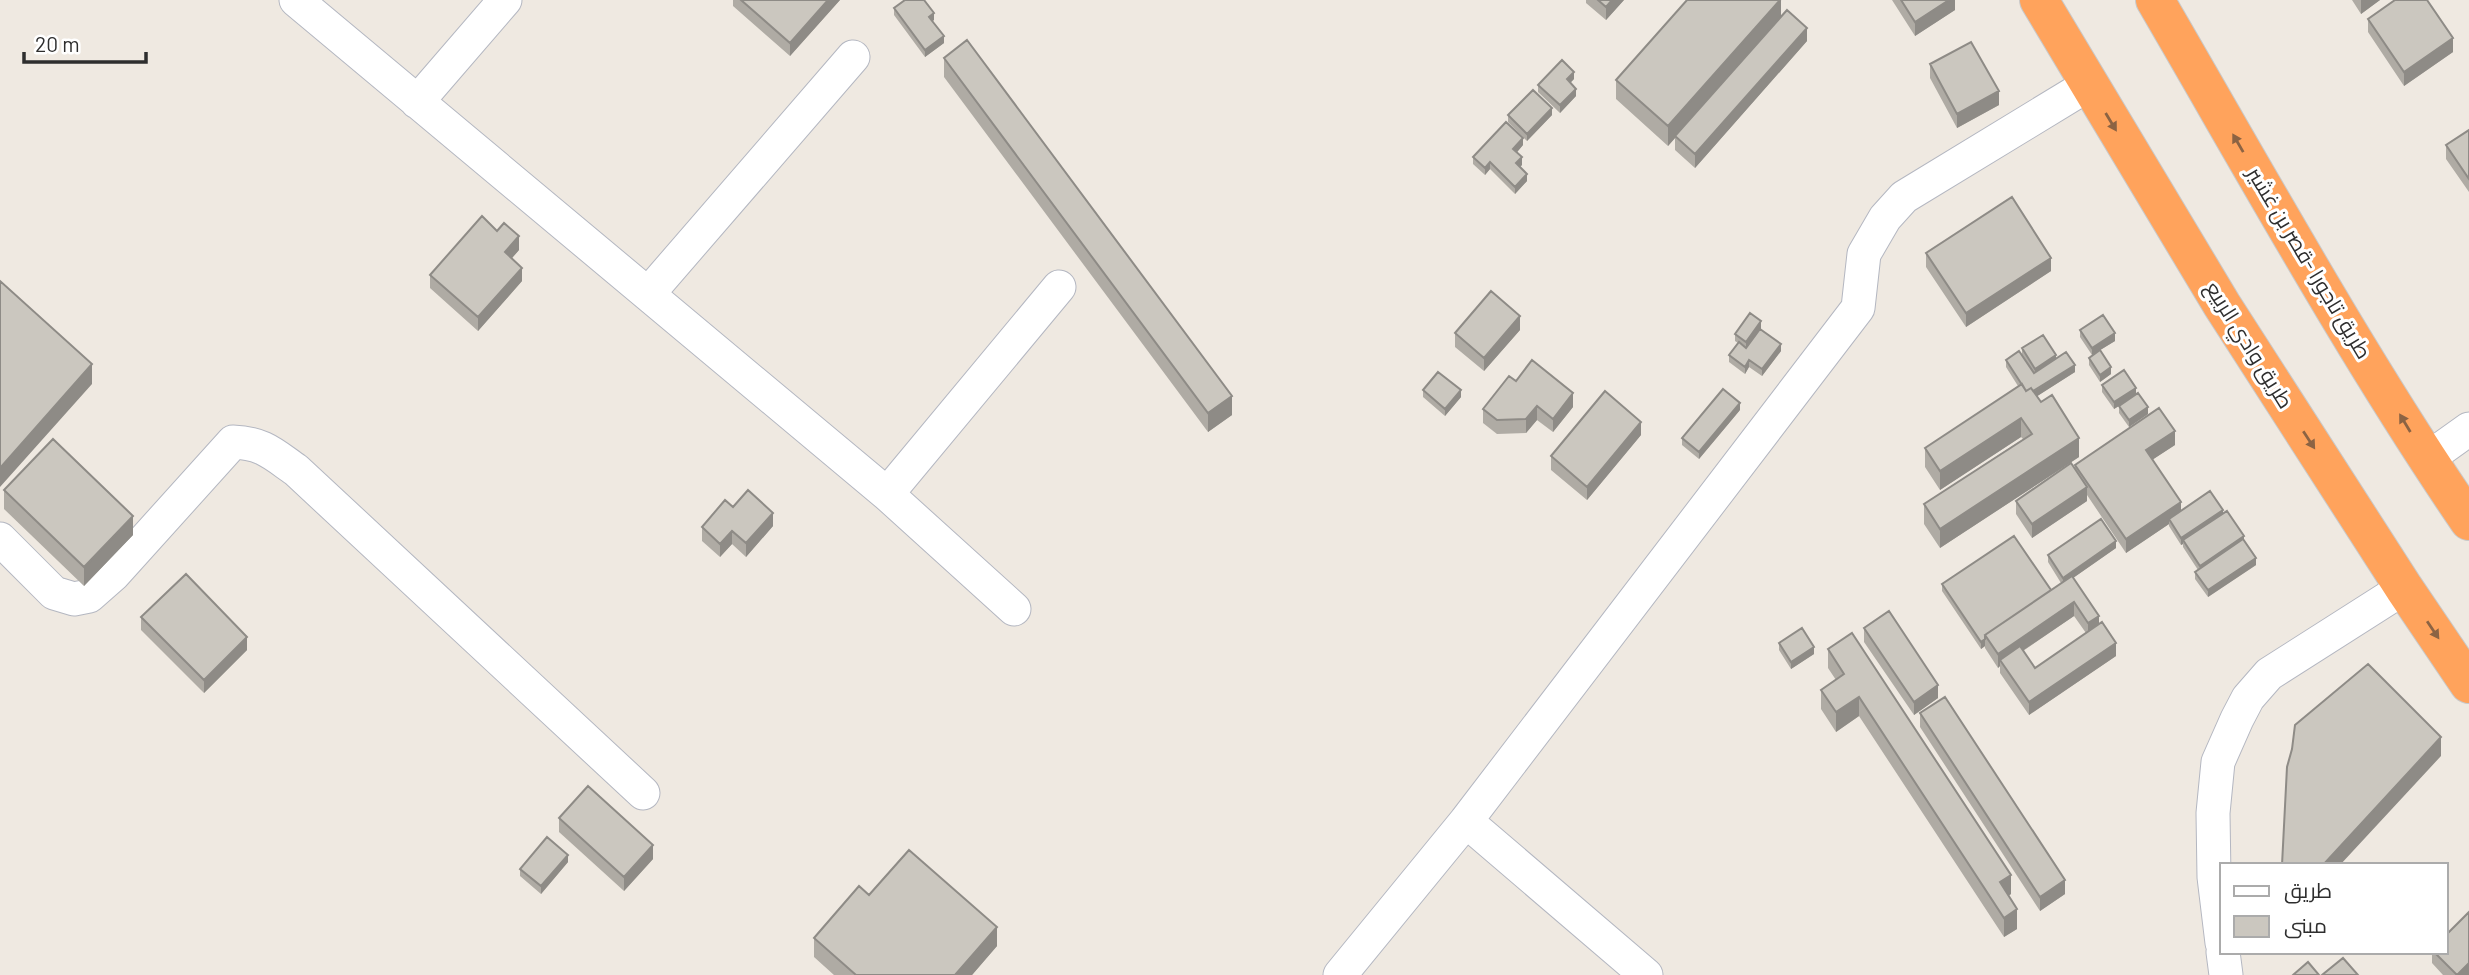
<svg xmlns="http://www.w3.org/2000/svg" width="2469" height="975" font-family="Barlow,Cairo,sans-serif">
<rect width="100%" height="100%" fill="#efe9e1"/>
<g fill="none" stroke-linecap="round" stroke-linejoin="round">
<defs>
<path id="street" d="M296,0l591,494 127,115
M417,102l88,-102
M648,294l205,-237
M2427,459l42,-30
M887,494l172,-207
M0,539l54,54 20,6 15,-3 25,-22 119,-132c30,1 40,12 63,28l347,323
M1466,821l180,154
M2222,943l-8,-66 -1,-64 5,-51 19,-43 11,-21 21,-24 135,-86
M2223,952l3,23
M1340,975l126,-154 392,-513 6,-54 21,-36 19,-21 184,-112"/>
<path id="highway" d="M2039,0l183,305 182,283 65,96
M2155,0c102,175 200,354 314,521"/>
</defs>
<!-- street casing -->
<use href="#street" stroke="#b4b7c1" stroke-width="35"/>
<!-- highway casing -->
<use href="#highway" stroke="#c9c9c9" stroke-width="40"/>
<!-- street -->
<use href="#street" stroke="#fff" stroke-width="33"/>
<!-- highway -->
<use href="#highway" stroke="#ffa35c" stroke-width="38"/>
</g>
<!-- wall -->
<path fill="#afaba4" fill-rule="evenodd" d="M733,0h107l-50,56 -57,-50z
M1586,0h38l-18,20 -20,-17z
M1781,0v16l26,25 -112,127 -20,-18v-12l-7,8 -52,-47v-19z
M1892,0h63v10l-40,26z
M2352,0h28l-19,14z
M894,8l40,12 -2,1 12,22 -19,14 -31,-42z
M2368,19l85,33 -49,34 -36,-54z
M944,58l288,357 -24,17 -264,-355z
M1930,64l69,41 -42,23 -27,-50z
M1574,79l-4,4 6,13 -16,17 -22,-21v-7z
M1508,115h44l-25,26 -19,-19z
M2469,130v62l-23,-33v-14z
M1523,145l-7,8 6,12 -3,2 8,14 -12,13 -25,-25 -5,6 -12,-11v-7z
M519,250l-7,8 10,23 -44,50 -48,-43v-13z
M1926,253l125,18 -85,56 -40,-60z
M1760,329l21,22 -19,25 -13,-9 -4,7 -16,-12v-7l9,-12 -3,-2v-7l26,-5z
M1520,330l-36,41 -29,-24v-14z
M2080,330l35,11 -23,14 -12,-18z
M2022,348l34,11 19,13 -38,24 42,61 -139,91 -16,-24v-20l99,-65 -2,-2 -81,53 -15,-23v-19l93,-62 -12,-19v-7l16,-5z
M2089,358l22,16 -11,8 -11,-17z
M1516,381l57,26 -20,25 -16,-12 -11,13 -29,1 -14,-11v-14z
M2102,385l34,10 12,19 -19,13 -10,-14v-7l-5,3 -12,-17z
M1423,390l38,7 -16,19 -22,-19z
M1740,410l-41,49 -17,-14v-7z
M1641,435l-54,65 -36,-30v-14z
M2175,445l-22,14 28,52 42,3 21,27 12,24 -48,32 -13,-18v-7l3,-2 -15,-23v-3l-2,1 -12,-19v-2l-43,29 -39,-58v6l-55,37 -16,-24v-13l59,-31v-5z
M4,490l129,45 -49,51 -80,-77z
M733,507l40,19 -27,31 -14,-13 -12,13 -18,-16v-14z
M2116,548l-43,30 43,78 -87,59 -29,-42v-7l-2,2 -13,-20v-2l-4,3 -39,-58v-7l109,6 10,-7 -13,-21v-7zM2074,616l12,17 -51,35 -12,-17z
M141,617l106,33 -43,43 -63,-63z
M1864,628l74,70 -24,17 -50,-73z
M1779,643l35,11 -23,15 -12,-19z
M1828,649l183,245 -3,2 9,33 -13,8 -145,-221 -23,16 -15,-23v-19l15,-10 -8,-12z
M1920,713l145,181 -25,17 -120,-184z
M559,818l94,41 -29,32 -65,-59z
M568,862l-27,32 -21,-18v-7z
M869,895l128,51 -25,29h-138l-20,-18v-19z
M2432,952h14l23,23h-26l-11,-12z"/>
<!-- shaded-wall -->
<path fill="#8e8b86" d="M828,0h12l-50,56v-13z
M1612,0h12l-18,20v-13z
M1780,0h1v18l-113,128v-20z
M1949,0h6v10l-40,26v-14z
M2361,0h19l-19,14z
M934,13v7l-5,4v-7z
M1807,28v13l-112,127v-14z
M944,36v7l-19,14v-7z
M2453,38v14l-49,34v-14z
M1574,72v7l-7,7v-7z
M1576,89v7l-16,17v-8z
M1999,91v14l-42,23v-14z
M1552,108v7l-25,26v-7z
M1523,138v7l-10,12v-8z
M1522,157v8l-6,6v-8z
M1490,162v7l-5,6v-7z
M1527,174v7l-12,13v-7z
M519,236v14l-14,16v-14z
M2051,258v13l-85,56v-14z
M522,268v13l-44,50v-14z
M1520,316v14l-36,41v-13z
M1761,321v8l-15,20v-7z
M2115,333v8l-23,14v-7z
M1781,344v7l-19,25v-7z
M2056,355v7l-21,14v-7z
M1749,360v7l-4,7v-7z
M92,364v20l-92,103v-19z
M2075,365v7l-47,30v-7z
M2111,367v7l-11,8v-7z
M2136,388v7l-22,14v-7z
M1461,390v7l-16,19v-7z
M1573,393v14l-20,25v-13z
M1232,396v19l-24,17v-19z
M1740,403v7l-41,49v-7z
M1537,406v14l-11,13v-14z
M2148,407v7l-19,13v-7z
M2021,418v19l-81,53v-19z
M1641,422v13l-54,65v-13z
M2175,431v14l-29,19v-14z
M2079,438v19l-139,91v-19z
M2087,487v14l-55,37v-14z
M2181,502v13l-12,4v5l-43,29v-14z
M2223,510v7l-40,23v4l-2,1v-7z
M773,513v13l-27,31v-14z
M133,516v19l-49,51v-19z
M732,531v13l-12,13v-13z
M2244,536v7l-44,30v-7z
M2116,541v7l-53,37v-7z
M2256,558v7l-48,32v-7z
M2074,602v14l-71,48 -3,-4v6l-2,2v-14z
M2099,616v14l-11,7v-14z
M247,637v13l-43,43v-13z
M1985,639v7l-4,3v-7z
M2116,643v13l-87,59v-13z
M1814,647v7l-23,15v-7z
M1938,685v13l-24,17v-13z
M1859,697v19l-23,16v-20z
M2441,737v19l-101,109h-17z
M653,845v14l-29,32v-14z
M568,855v7l-27,32v-8z
M2011,875v19l-11,7v-19z
M2065,880v14l-25,17v-14z
M2017,909v20l-13,8v-19z
M997,927v19l-25,29h-17z
M2469,963v12h-12z"/>
<!-- building -->
<path fill="#cbc7bf" stroke="#8e8b86" stroke-width="2" d="M741,0h87l-38,43z
M905,0h19l10,13 -5,4 15,19 -19,14 -31,-42z
M1598,0h14l-6,7z
M1687,0h93l-112,126 -52,-46z
M1901,0h48l-34,22z
M2395,0h32l26,38 -49,34 -36,-53z
M1787,10l20,18 -112,126 -20,-18z
M967,40l265,356 -24,17 -264,-355z
M1971,42l28,49 -42,23 -27,-50z
M1562,60l12,12 -7,7 9,10 -16,16 -22,-20z
M1533,90l19,18 -25,26 -19,-19z
M1506,122l17,16 -10,11 9,8 -6,6 11,11 -12,13 -25,-25 -5,6 -12,-11z
M2469,130v49l-23,-34z
M2012,197l39,61 -85,55 -40,-60z
M482,216l15,15 7,-8 15,13 -14,16 17,16 -44,49 -48,-42z
M0,281l92,83 -92,104z
M1491,291l29,25 -36,42 -29,-25z
M1750,313l11,8 -15,21 -11,-8z
M2103,315l12,18 -23,15 -12,-18z
M1760,329l21,15 -19,25 -13,-9 -4,7 -16,-12 10,-13 7,6z
M2043,335l13,20 -21,14 -13,-21z
M2100,350l11,17 -11,8 -11,-17z
M2019,351l15,22 32,-21 9,13 -42,26 -2,-3 -5,3 -20,-31z
M1532,360l41,33 -20,26 -16,-13 -11,13 -29,1 -14,-11 26,-33 7,5z
M2124,370l12,18 -22,14 -12,-17z
M1438,372l23,18 -16,19 -22,-19z
M2022,384l4,7 5,-3 10,14 11,-7 27,43 -139,91 -16,-25 108,-70 -11,-16 -81,53 -15,-23z
M1723,389l17,14 -41,49 -17,-14z
M1605,391l36,31 -54,65 -36,-31z
M2138,393l10,14 -19,13 -10,-14z
M2159,408l16,23 -29,19 35,52 -55,37 -51,-74z
M53,439l80,77 -49,51 -80,-77z
M2071,463l16,24 -55,37 -16,-23z
M748,490l25,23 -27,30 -14,-12 -12,13 -18,-17 23,-27 8,7z
M2210,491l13,19 -42,28 -12,-19z
M2227,511l17,25 -44,30 -17,-26z
M2101,519l15,22 -53,37 -15,-23z
M2014,536l37,54 -66,45v4l-4,3 -39,-58z
M2243,539l13,19 -48,32 -13,-18z
M186,574l61,63 -43,43 -63,-63z
M2072,576l27,40 -11,7 -14,-21 -76,52 -13,-19z
M1889,611l49,74 -24,17 -50,-74z
M2102,622l14,21 -87,59 -29,-42 20,-14 15,22z
M1802,628l12,19 -23,15 -12,-19z
M1852,633l159,242 -11,7 17,27 -13,9 -145,-221 -23,15 -15,-22 23,-16 -16,-25z
M2368,664l73,73 -118,128h-41l5,-98 5,-18 3,-24z
M1945,697l120,183 -25,17 -120,-184z
M588,786l65,59 -29,32 -65,-59z
M547,837l21,18 -27,31 -21,-17z
M909,850l88,77 -42,48h-99l-42,-37 45,-52 10,9z
M2469,912v51l-12,12 -23,-23h12v-17z
M2343,958l15,17h-36z
M2308,962l11,13h-26z"/>
<!-- one-way arrows -->
<defs><path id="oneway-solid" d="M-6-.8H1V-3.2L6.5 0L1 3.2V.8H-6Z" transform="scale(1.75)"/></defs>
<g fill="#8c6343">
<use href="#oneway-solid" transform="translate(2111 122) rotate(59)"/>
<use href="#oneway-solid" transform="translate(2238 143) rotate(-120)"/>
<use href="#oneway-solid" transform="translate(2405 423) rotate(-121)"/>
<use href="#oneway-solid" transform="translate(2309 440) rotate(57)"/>
<use href="#oneway-solid" transform="translate(2433 630) rotate(56)"/>
</g>
<g text-anchor="middle" stroke-width="6" stroke-linejoin="round" paint-order="stroke">
<!-- street labels -->
<g font-size="21" fill="#2e2e2e" stroke="#fff">
<text transform="translate(2309 263) rotate(59)" y="7">طريق تاجورا -قصر بن غشير</text>
<text transform="translate(2249 345) rotate(58)" y="7">طريق وادي الربيع</text>
</g>
</g>
<!-- legend -->
<rect x="2220" y="863" width="228" height="91" fill="#ffffff" stroke="#ababab" stroke-width="2"/>
<rect x="2234" y="886" width="35" height="10" fill="#ffffff" stroke="#ababab" stroke-width="2"/>
<text x="2284" y="898" font-size="21" fill="#2e2e2e">طريق</text>
<rect x="2234" y="916" width="35" height="21" fill="#cbc7bf" stroke="#ababab" stroke-width="2"/>
<text x="2284" y="933" font-size="21" fill="#2e2e2e">مبنى</text>
<!-- scale -->
<path d="M24 52v10h122v-10" fill="none" stroke="#2e2e2e" stroke-width="3.5"/>
<text x="35" y="52" font-size="21" fill="#2e2e2e" stroke="#ffffff" stroke-width="5" paint-order="stroke">20 m</text>
</svg>
